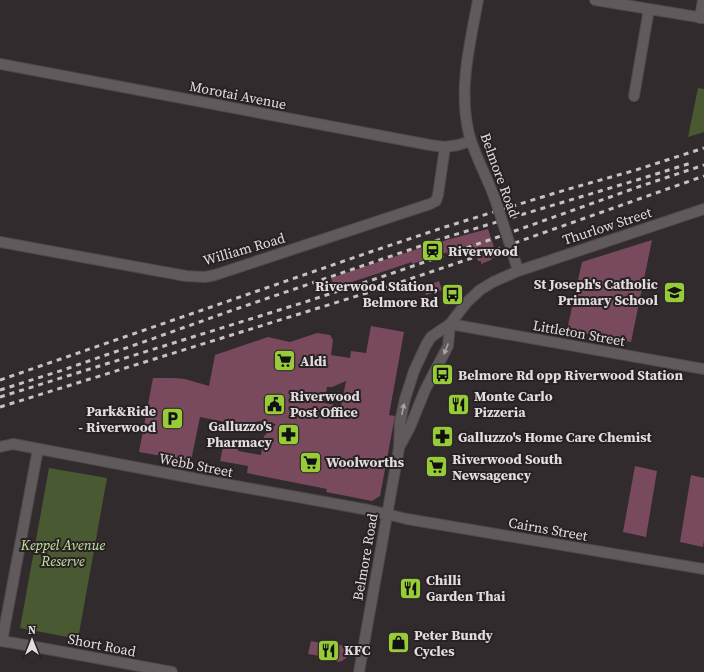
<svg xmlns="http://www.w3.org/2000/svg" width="704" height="672" font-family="'Source Serif 4',serif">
<rect width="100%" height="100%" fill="#322b2d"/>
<!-- green -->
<path fill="#495932" d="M698,88l6,1v43l-16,5z
M49,468l58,10 -29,161 -58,-11z"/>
<!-- building -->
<path fill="#794a5d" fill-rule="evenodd" d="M488,229l9,27 -5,2 -1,2 -10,4v-3h-3l-6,-17 -60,20v-2l-78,26 -3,-10 77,-26 42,-13z
M652,240l-21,102 -64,-12 15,-68z
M439,281l3,9 -16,5 -3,-8z
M371,326l33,6 -15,83 6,1 -15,80 -8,5 -46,-9 1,-3 -80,-16 1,-7 -28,-5 3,-14 15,2v2l23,4 3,-19 12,-12 -18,-3 -8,6 -50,-10 -9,44 -52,-9 14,-74h21l11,1 24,7 6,-31 53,-18 22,5 27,-9 13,2 3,5 -2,15 19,3 1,-7 15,2zM346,381l-5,25 -17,-3 3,-16h5z
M635,466l22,5 -11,66 -23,-5z
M691,475l13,3v62l-1,7 -23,-5z
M311,641l9,2v-2l25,5 -1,4 3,4 -1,4 -4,3 -4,1 -2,-2 -7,-1 -2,-2 -19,-3z"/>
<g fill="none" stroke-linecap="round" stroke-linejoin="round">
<defs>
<path id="street" d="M595,0l109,18
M700,18l3,-18
M0,64l430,81 15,2 13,-2 13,-4
M634,96l15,-87
M0,242l186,34 19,1 10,-2 215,-71 6,-3 2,-6 7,-48
M450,324l254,45
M0,447l13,-3 190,36 166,30 38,9 297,50
M0,641l14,2 158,29
M2,641l36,-192"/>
<path id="secondary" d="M478,0c-8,44 -20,89 -9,134 6,22 18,43 26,65
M513,254l5,17
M401,444l9,-17 15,-37 23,-44 2,-22
M359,672l40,-224 1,-26 5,-23 9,-28 12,-26 5,-8 19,-13 17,-22 13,-12 13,-8 25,-11 186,-62"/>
</defs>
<!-- street casing -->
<use href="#street" stroke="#4d484a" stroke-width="12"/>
<!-- secondary casing -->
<use href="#secondary" stroke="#4d484a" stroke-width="12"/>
<!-- street -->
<use href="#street" stroke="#615a5c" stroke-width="10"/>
<!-- secondary -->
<use href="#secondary" stroke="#615a5c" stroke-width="10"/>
<!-- rail -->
<path stroke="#c6c1c3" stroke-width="3" stroke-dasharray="5 5" stroke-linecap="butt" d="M0,380l373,-129 72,-24 120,-37 71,-20 68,-22
M0,390l63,-20 86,-30 84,-30 214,-73 190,-57 54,-17
M0,397l305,-95 76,-25 114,-39 146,-52 63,-21
M0,407l386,-120 89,-30 229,-81"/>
<defs>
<path id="secondary-bridge" d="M495,199l18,55"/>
</defs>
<!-- secondary-bridge casing -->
<use href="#secondary-bridge" stroke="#4d484a" stroke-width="12" stroke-linecap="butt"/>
<!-- secondary-bridge -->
<use href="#secondary-bridge" stroke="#615a5c" stroke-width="10"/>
</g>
<!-- one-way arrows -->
<defs><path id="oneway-solid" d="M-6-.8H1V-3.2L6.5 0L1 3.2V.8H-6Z"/></defs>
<g fill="#a8a2a4">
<use href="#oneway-solid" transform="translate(446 349) rotate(112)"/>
<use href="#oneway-solid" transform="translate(403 409) rotate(-78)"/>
</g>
<!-- icons -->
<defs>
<symbol id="station-square" viewBox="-11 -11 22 22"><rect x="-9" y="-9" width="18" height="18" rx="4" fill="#97cc38" stroke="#282124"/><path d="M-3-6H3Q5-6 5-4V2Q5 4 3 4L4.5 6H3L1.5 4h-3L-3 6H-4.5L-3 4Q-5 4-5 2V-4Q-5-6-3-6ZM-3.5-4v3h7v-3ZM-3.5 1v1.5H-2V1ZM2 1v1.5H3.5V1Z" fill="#111"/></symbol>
<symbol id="school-square" viewBox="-11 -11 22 22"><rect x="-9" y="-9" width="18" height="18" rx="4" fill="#97cc38" stroke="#282124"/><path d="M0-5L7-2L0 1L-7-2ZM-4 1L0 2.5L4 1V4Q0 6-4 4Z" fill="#111"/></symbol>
<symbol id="bus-square" viewBox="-11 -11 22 22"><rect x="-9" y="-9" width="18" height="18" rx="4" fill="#97cc38" stroke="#282124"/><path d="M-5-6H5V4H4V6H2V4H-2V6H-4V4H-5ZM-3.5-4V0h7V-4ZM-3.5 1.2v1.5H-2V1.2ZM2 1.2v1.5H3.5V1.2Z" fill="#111"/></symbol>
<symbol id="supermarket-square" viewBox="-11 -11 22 22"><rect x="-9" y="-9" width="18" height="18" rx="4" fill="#97cc38" stroke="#282124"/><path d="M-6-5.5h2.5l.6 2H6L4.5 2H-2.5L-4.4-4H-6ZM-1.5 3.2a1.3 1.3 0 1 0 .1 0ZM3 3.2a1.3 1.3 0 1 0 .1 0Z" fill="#111"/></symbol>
<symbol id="civic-square" viewBox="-11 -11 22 22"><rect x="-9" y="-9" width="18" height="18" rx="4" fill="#97cc38" stroke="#282124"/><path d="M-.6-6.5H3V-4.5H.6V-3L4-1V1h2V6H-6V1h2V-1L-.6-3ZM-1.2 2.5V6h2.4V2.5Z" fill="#111"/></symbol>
<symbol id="restaurant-square" viewBox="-11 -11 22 22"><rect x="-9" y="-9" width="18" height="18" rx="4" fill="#97cc38" stroke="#282124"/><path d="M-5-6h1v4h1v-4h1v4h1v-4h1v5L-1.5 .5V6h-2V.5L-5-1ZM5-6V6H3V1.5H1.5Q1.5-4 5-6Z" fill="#111"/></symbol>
<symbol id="parking-square" viewBox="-11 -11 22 22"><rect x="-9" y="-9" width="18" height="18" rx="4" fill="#97cc38" stroke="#282124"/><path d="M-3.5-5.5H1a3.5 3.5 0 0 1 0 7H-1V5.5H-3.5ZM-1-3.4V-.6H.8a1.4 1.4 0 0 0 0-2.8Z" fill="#111"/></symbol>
<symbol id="pharmacy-square" viewBox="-11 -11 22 22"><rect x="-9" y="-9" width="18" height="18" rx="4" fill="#97cc38" stroke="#282124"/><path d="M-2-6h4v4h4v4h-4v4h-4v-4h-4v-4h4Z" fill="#111"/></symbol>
<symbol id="shop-square" viewBox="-11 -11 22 22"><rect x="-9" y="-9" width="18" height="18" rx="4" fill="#97cc38" stroke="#282124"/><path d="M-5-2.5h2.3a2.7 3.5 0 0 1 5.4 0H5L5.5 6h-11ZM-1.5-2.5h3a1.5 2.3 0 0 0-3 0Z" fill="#111"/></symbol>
</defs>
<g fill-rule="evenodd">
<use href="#station-square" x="420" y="238" width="25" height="25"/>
<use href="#school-square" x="662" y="280" width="25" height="25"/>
<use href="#bus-square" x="440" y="282" width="25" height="25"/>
<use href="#supermarket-square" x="272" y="348" width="25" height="25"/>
<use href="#bus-square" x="430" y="362" width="25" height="25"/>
<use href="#civic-square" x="262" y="392" width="25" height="25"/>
<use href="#restaurant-square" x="446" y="392" width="25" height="25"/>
<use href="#parking-square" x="160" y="406" width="25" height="25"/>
<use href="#pharmacy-square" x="276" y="422" width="25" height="25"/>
<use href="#pharmacy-square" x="430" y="424" width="25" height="25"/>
<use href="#supermarket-square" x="298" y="450" width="25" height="25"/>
<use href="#supermarket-square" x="424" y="454" width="25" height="25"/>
<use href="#restaurant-square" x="398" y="576" width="25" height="25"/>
<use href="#shop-square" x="386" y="630" width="25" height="25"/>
<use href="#restaurant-square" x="316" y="638" width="25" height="25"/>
</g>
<g text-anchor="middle" stroke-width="4" stroke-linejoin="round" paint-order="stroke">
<!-- street labels -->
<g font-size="14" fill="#e2dddf" stroke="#282124">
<text transform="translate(238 95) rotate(11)" y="5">Morotai Avenue</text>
<text transform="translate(500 175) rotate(70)" y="5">Belmore Road</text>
<text transform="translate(607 226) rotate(-18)" y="5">Thurlow Street</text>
<text transform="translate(244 249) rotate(-16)" y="5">William Road</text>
<text transform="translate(579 333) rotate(10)" y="5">Littleton Street</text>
<text transform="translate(196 465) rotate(11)" y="5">Webb Street</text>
<text transform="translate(548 529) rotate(10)" y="5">Cairns Street</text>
<text transform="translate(365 557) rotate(-80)" y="5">Belmore Road</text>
<text transform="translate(102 645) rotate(11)" y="5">Short Road</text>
</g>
<!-- poi labels -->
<g font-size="14" font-weight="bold" fill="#e2dddf" stroke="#282124" text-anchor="start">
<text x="448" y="256">Riverwood</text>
<text x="658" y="289" text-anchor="end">St Joseph's Catholic<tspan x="658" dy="16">Primary School</tspan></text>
<text x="438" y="291" text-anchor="end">Riverwood Station,<tspan x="438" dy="16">Belmore Rd</tspan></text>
<text x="300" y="366">Aldi</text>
<text x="458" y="380">Belmore Rd opp Riverwood Station</text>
<text x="290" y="401">Riverwood<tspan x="290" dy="16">Post Office</tspan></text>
<text x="474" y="401">Monte Carlo<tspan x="474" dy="16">Pizzeria</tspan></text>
<text x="156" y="416" text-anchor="end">Park&amp;Ride<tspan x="156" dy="16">- Riverwood</tspan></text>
<text x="272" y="431" text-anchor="end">Galluzzo's<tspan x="272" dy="16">Pharmacy</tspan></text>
<text x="458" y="442">Galluzzo's Home Care Chemist</text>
<text x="452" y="464">Riverwood South<tspan x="452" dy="16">Newsagency</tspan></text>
<text x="326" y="467">Woolworths</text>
<text x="426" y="585">Chilli<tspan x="426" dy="16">Garden Thai</tspan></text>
<text x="414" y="640">Peter Bundy<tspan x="414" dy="16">Cycles</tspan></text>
<text x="344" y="655">KFC</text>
</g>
<!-- park labels -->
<g font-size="14" font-style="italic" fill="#c8e6a0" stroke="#282124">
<text x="63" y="550">Keppel Avenue<tspan x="63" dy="16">Reserve</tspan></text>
</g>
</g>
<!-- north arrow -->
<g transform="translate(32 640)" stroke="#282124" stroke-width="3" paint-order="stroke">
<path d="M0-3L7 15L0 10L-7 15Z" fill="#e2dddf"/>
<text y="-6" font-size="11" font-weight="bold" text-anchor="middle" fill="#e2dddf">N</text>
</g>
</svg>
